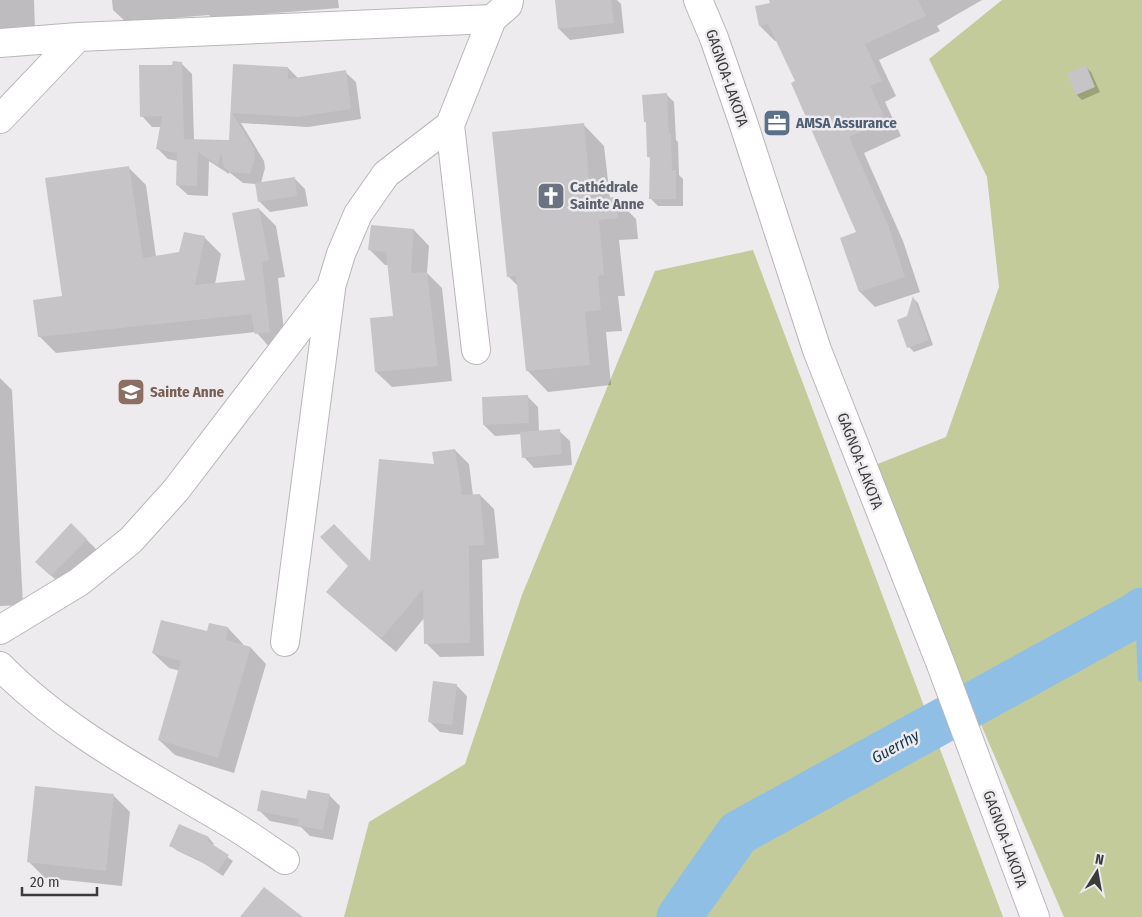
<svg xmlns="http://www.w3.org/2000/svg" width="1142" height="917" font-family="'Fira Sans Condensed',sans-serif">
<rect width="100%" height="100%" fill="#eeebee"/>
<!-- green -->
<path fill="#c2cb99" d="M1002,0h140v917h-78l-194,-450 76,-30 53,-150 -12,-110 -58,-118z
M753,250l250,667h-659l25,-95 96,-58 57,-169 133,-324z"/>
<!-- shadow -->
<path fill="#0003" d="M0,0h34l1,30 -35,1z
M112,0h226l1,8 -127,10 -3,-3 -83,7 -13,-12z
M556,0h61l4,4 3,29 -54,7 -11,-11z
M770,0h212l-45,26 3,5 -61,29 17,36 -11,6 16,34 -37,17 39,88 17,51 -45,15 -15,-15 -18,-54 16,-5 -61,-151 -20,-41h-2l-15,-15 -4,-19 16,-3z
M181,63l11,11 2,66 36,1 4,-76 54,3 10,10 47,-6 11,10 5,37 -53,8 -67,-4 23,38 1,7 -4,15 33,-5 11,11 3,17 -38,6 -11,-11 -3,-17 -13,-1 -14,-11v2l-20,-13 -1,35 -20,-1 -11,-10 1,-24 -10,-2 -11,-11 5,-21h-10l-10,-11 31,-50z
M1086,67l5,5 9,20 -18,8 -5,-5 -8,-21z
M667,95l7,7 2,38 2,2 1,33 4,4v27h-25l-7,-7v-40l-3,-3v-32l-3,-2z
M583,124l21,22 6,52h5l21,21 2,20 -19,1 6,56h-7l4,35 -16,1 5,53 -63,7 -21,-22 -8,-83 -11,-11z
M129,168l17,17 10,72 25,-3 23,-17 17,17 -6,30 31,-3 13,-72 17,17 9,51 -7,1 8,71 -13,2 -17,-19 -200,21 -17,-17 25,-39z
M414,230l15,16 -2,27 15,15 10,93 -60,6 -16,-15 18,-55 -5,-52h-4l-15,-15z
M913,298l5,5 15,42 -19,7 -5,-5z
M0,378l12,12 11,215 -23,1z
M527,396l11,11 1,25 20,-1 11,10 2,24 -38,3 -10,-11 -2,-23 -27,2 -11,-11z
M455,450l14,14 4,32 7,-1 14,14 5,49 -17,2 2,96 -44,1 -14,-14 -1,-26 -29,35 -54,-46 -14,-14 43,-28 64,-99z
M86,539l11,11 -34,36 -16,-14z
M228,628l15,16v2l8,2 15,16 -32,109 -59,-18 -16,-15 21,-69 -11,-3 -16,-15 54,-20z
M456,685l11,11 -4,39 -23,-3 -11,-11z
M113,795l17,17 -8,74 -77,-8 -16,-16z
M329,795l11,11 -7,34 -23,-4 -9,-9 -31,-6 -11,-11z
M185,828l24,10 5,6 -2,2 21,15 -10,15 -18,-12 -29,-14 -5,-5z"/>
<g fill="none" stroke-linecap="round" stroke-linejoin="round">
<!-- stream -->
<path stroke="#8fbfe5" stroke-width="8" d="M1139,613l3,65"/>
<!-- river -->
<path stroke="#8fbfe5" stroke-width="45" d="M679,917l59,-84 401,-220 3,-3"/>
</g>
<!-- building -->
<path fill="#c7c4c7" d="M555,0h56l3,23 -56,6z
M769,0h149l8,16 -61,28 17,37 -12,5 16,34 -37,17 39,88 17,52 -46,15 -19,-54 16,-6 -65,-149 4,-2 -27,-57 -9,2 -4,-20 15,-3z
M173,61l9,1 2,77 45,1 4,-76 55,3v12l58,-9 5,39 -54,8 -65,-4 22,36 1,8 -5,17 -19,-2 -7,-4 -3,-15 -3,12 -20,-13 -1,34 -21,-1 1,-32 -21,-4 6,-33 -22,1 -1,-52h33z
M1086,65l9,22 -19,8 -9,-22z
M667,93l2,40h2l1,37h4v29h-27l1,-42h-3l-1,-35h-2l-2,-27z
M584,123l7,76 25,-2 2,21 -19,2 5,55 -6,1 3,34 -16,2 5,53 -64,6 -10,-95 -9,1 -15,-145z
M129,166l14,92 36,-6 5,-20 21,4 -10,49 50,-5 -13,-67 27,-5 10,52 -7,2 8,70 -15,2 -4,-20 -213,23 -5,-37 29,-4 -17,-118z
M295,177l2,19 -39,6 -3,-19z
M371,225l43,4 -3,44 16,-1 11,94 -63,6 -5,-54 23,-2 -7,-64 -18,-2z
M913,296l16,44 -22,8 -10,-28 10,-4z
M528,395l1,28 -46,2 -1,-28z
M560,429l2,25 -40,4 -2,-26z
M455,449l7,46 18,-1 5,51 -16,1 1,97 -46,1 -1,-55 -42,50 -55,-47 22,-26 -28,-29 14,-13 36,37 9,-102 55,5 -2,-12z
M71,523l16,16 -36,37 -16,-14z
M161,620l46,11 2,-8 19,4 -2,13 25,7 -33,111 -60,-18 23,-79 -29,-8z
M433,681l24,3 -5,41 -24,-3z
M35,786l79,8 -8,77 -79,-9z
M261,790l45,9 2,-9 22,4 -7,36 -26,-5 2,-6 -42,-8z
M179,824l30,13 -2,4 22,14 -12,17 -18,-12 -30,-14z
M264,887l39,30h-63z"/>
<g fill="none" stroke-linecap="round" stroke-linejoin="round">
<defs>
<path id="minor" d="M0,43l78,-6 414,-18 16,-14 1,-5
M0,119l78,-82
M476,350l-26,-225 42,-106
M0,630l79,-48 52,-42 45,-50 155,-203 10,-33 17,-40 28,-40 64,-49
M285,642l46,-353
M0,666c66,67 151,110 231,158 18,11 36,24 54,36"/>
<path id="major" d="M698,0l16,38 29,84 74,228 123,312 95,255"/>
</defs>
<!-- minor casing -->
<use href="#minor" stroke="#b9b6b9" stroke-width="30"/>
<!-- major casing -->
<use href="#major" stroke="#b9b6b9" stroke-width="30"/>
<!-- minor -->
<use href="#minor" stroke="#fff" stroke-width="28"/>
<!-- major -->
<use href="#major" stroke="#fff" stroke-width="28"/>
</g>
<!-- icons -->
<defs>
<symbol id="office-square" viewBox="-11 -11 22 22"><rect x="-9" y="-9" width="18" height="18" rx="4" fill="#5c6f8a" stroke="#eeebee"/><path d="M-6-3h4V-5.5h4V-3h4V5H-6ZM-1-4.5V-3h2v-1.5ZM-6 0V1H6V0Z" fill="#fff"/></symbol>
<symbol id="church-square" viewBox="-11 -11 22 22"><rect x="-9" y="-9" width="18" height="18" rx="4" fill="#6b7280" stroke="#eeebee"/><path d="M-1.2-6h2.4v3.5h3.3v2.4h-3.3V6h-2.4V-.1h-3.3v-2.4h3.3Z" fill="#fff"/></symbol>
<symbol id="school-square" viewBox="-11 -11 22 22"><rect x="-9" y="-9" width="18" height="18" rx="4" fill="#8d6e63" stroke="#eeebee"/><path d="M0-5L7-2L0 1L-7-2ZM-4 1L0 2.5L4 1V4Q0 6-4 4Z" fill="#fff"/></symbol>
</defs>
<g fill-rule="evenodd">
<use href="#office-square" x="761" y="107" width="32" height="32"/>
<use href="#church-square" x="535" y="180" width="32" height="32"/>
<use href="#school-square" x="115" y="376" width="32" height="32"/>
</g>
<g text-anchor="middle" stroke-width="5" stroke-linejoin="round" paint-order="stroke">
<!-- street labels -->
<g font-size="15" fill="#3c3b3c" stroke="#eeebee">
<text transform="translate(727 78) rotate(71)" y="5">GAGNOA-LAKOTA</text>
<text transform="translate(860 461) rotate(69)" y="5">GAGNOA-LAKOTA</text>
<text transform="translate(1005 839) rotate(70)" y="5">GAGNOA-LAKOTA</text>
</g>
<!-- service labels -->
<g font-size="15" font-weight="bold" fill="#4e5e75" stroke="#eeebee" text-anchor="start">
<text x="796" y="128">AMSA Assurance</text>
</g>
<!-- worship labels -->
<g font-size="15" font-weight="bold" fill="#5b616d" stroke="#eeebee" text-anchor="start">
<text x="570" y="192">Cathédrale<tspan x="570" dy="17">Sainte Anne</tspan></text>
</g>
<!-- education labels -->
<g font-size="15" font-weight="bold" fill="#785e54" stroke="#eeebee" text-anchor="start">
<text x="150" y="397">Sainte Anne</text>
</g>
<!-- water labels -->
<g font-size="16" font-style="italic" fill="#113751" stroke="#eeebee">
<text transform="translate(895 746) rotate(-29)" y="6">Guerrhy</text>
</g>
</g>
<!-- north arrow -->
<g transform="translate(1097 872) rotate(11)" stroke="#eeebee" stroke-width="4" paint-order="stroke">
<path d="M0-4L9 19L0 12L-9 19Z" fill="#3c3b3c"/>
<text y="-8" font-size="14" font-weight="bold" text-anchor="middle" fill="#3c3b3c">N</text>
</g>
<!-- scale -->
<path d="M22 887v8h75v-8" fill="none" stroke="#3c3b3c" stroke-width="2.5"/>
<text x="30" y="887" font-size="15" fill="#3c3b3c" stroke="#eeebee" stroke-width="4" paint-order="stroke">20 m</text>
</svg>
